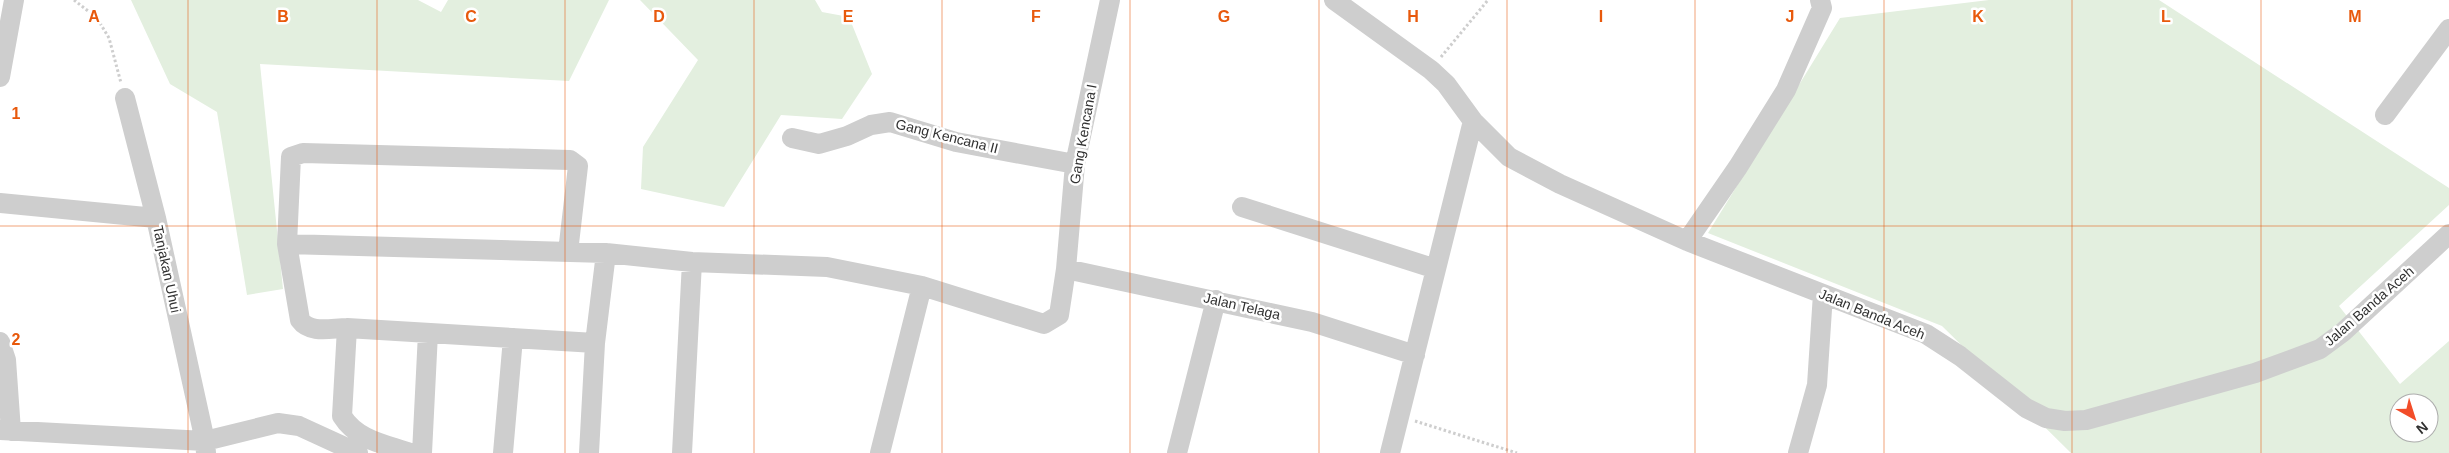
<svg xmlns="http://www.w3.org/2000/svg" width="2449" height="453" font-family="Arial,sans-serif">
<rect width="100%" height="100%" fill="#fff"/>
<!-- green -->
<path fill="#e3efdf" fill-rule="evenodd" d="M131,0h287l23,12 7,-12h161l-40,81 -309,-17 23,225 -36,6 -30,-183 -47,-28z
M640,0h175l7,12 27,5 23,57 -30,45 -61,-4 -57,92 -83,-18 2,-42 55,-87z
M1989,0h170l290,188v17l-110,101 61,78 49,-43v112h-378l-129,-127 -234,-93 132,-215zM2399,403h30v30h-30z"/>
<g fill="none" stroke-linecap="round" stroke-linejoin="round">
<!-- path -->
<path stroke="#cecece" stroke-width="3" stroke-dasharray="2.5 2.5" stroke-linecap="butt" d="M74,0l23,18 12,20 12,45
M1441,57l47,-57
M1415,421l102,32"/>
<!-- street -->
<path stroke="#cecece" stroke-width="20" d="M1334,0l97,70 15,14 27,37 36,36 51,27 127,57 239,93 34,22 66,52 20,10 19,3 21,-1 169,-47 65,-24 23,-17 106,-98
M0,77l14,-77
M125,98l31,120 49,223 1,12
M2385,115l64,-86
M792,138l27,6 28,-8 24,-11 19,-3 66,20 119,22
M0,203l156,15
M1242,207l194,62
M1687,241l51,-74 48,-77 36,-82 -2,-8
M287,244l319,9 86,9 135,5 95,19 122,38 15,-9 7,-46 9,-105 35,-164
M568,252l10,-86 -8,-6 -267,-7 -12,4 -4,87 13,76c10,14 31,8 47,8l248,15
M1066,269l246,53 103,33
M347,328l-5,88c15,24 42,28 68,37
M0,342l6,18 5,71
M0,430l205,11 73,-18 21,3 59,27
M422,453l6,-120
M503,453l10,-115
M589,453l6,-110 11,-90
M682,453l10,-191
M880,453l42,-167
M1177,453l39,-153
M1390,453l83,-332
M1798,453l19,-68 6,-91"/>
</g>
<!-- grid -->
<path fill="none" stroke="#e8590c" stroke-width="1" stroke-opacity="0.55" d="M188,0v453M377,0v453M565,0v453M754,0v453M942,0v453M1130,0v453M1319,0v453M1507,0v453M1695,0v453M1884,0v453M2072,0v453M2261,0v453M0,226h2449"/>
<g text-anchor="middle" stroke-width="5" stroke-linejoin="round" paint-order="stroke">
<!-- street labels -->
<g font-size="14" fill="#313131" stroke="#fff">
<text transform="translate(1083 134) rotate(-80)" y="5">Gang Kencana I</text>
<text transform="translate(947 136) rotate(14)" y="5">Gang Kencana II</text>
<text transform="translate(167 269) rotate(78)" y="5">Tanjakan Uhui</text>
<text transform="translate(1242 306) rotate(13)" y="5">Jalan Telaga</text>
<text transform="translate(2369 306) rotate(-41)" y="5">Jalan Banda Aceh</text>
<text transform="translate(1872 314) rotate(22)" y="5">Jalan Banda Aceh</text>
</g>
</g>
<g font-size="16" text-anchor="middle" font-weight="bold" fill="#e8590c" stroke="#fff" stroke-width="5" stroke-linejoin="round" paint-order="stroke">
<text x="94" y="22">A</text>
<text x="283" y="22">B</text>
<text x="471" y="22">C</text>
<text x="659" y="22">D</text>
<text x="848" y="22">E</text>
<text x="1036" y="22">F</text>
<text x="1224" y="22">G</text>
<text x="1413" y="22">H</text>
<text x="1601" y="22">I</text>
<text x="1790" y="22">J</text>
<text x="1978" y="22">K</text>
<text x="2166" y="22">L</text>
<text x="2355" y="22">M</text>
<text x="16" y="119">1</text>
<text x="16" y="345">2</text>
</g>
<!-- north arrow -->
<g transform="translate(2414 418) rotate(141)"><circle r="24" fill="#ffffff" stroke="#adadad"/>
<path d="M0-4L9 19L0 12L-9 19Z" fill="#f24d29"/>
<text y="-8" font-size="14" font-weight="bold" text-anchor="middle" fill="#313131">N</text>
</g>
</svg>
